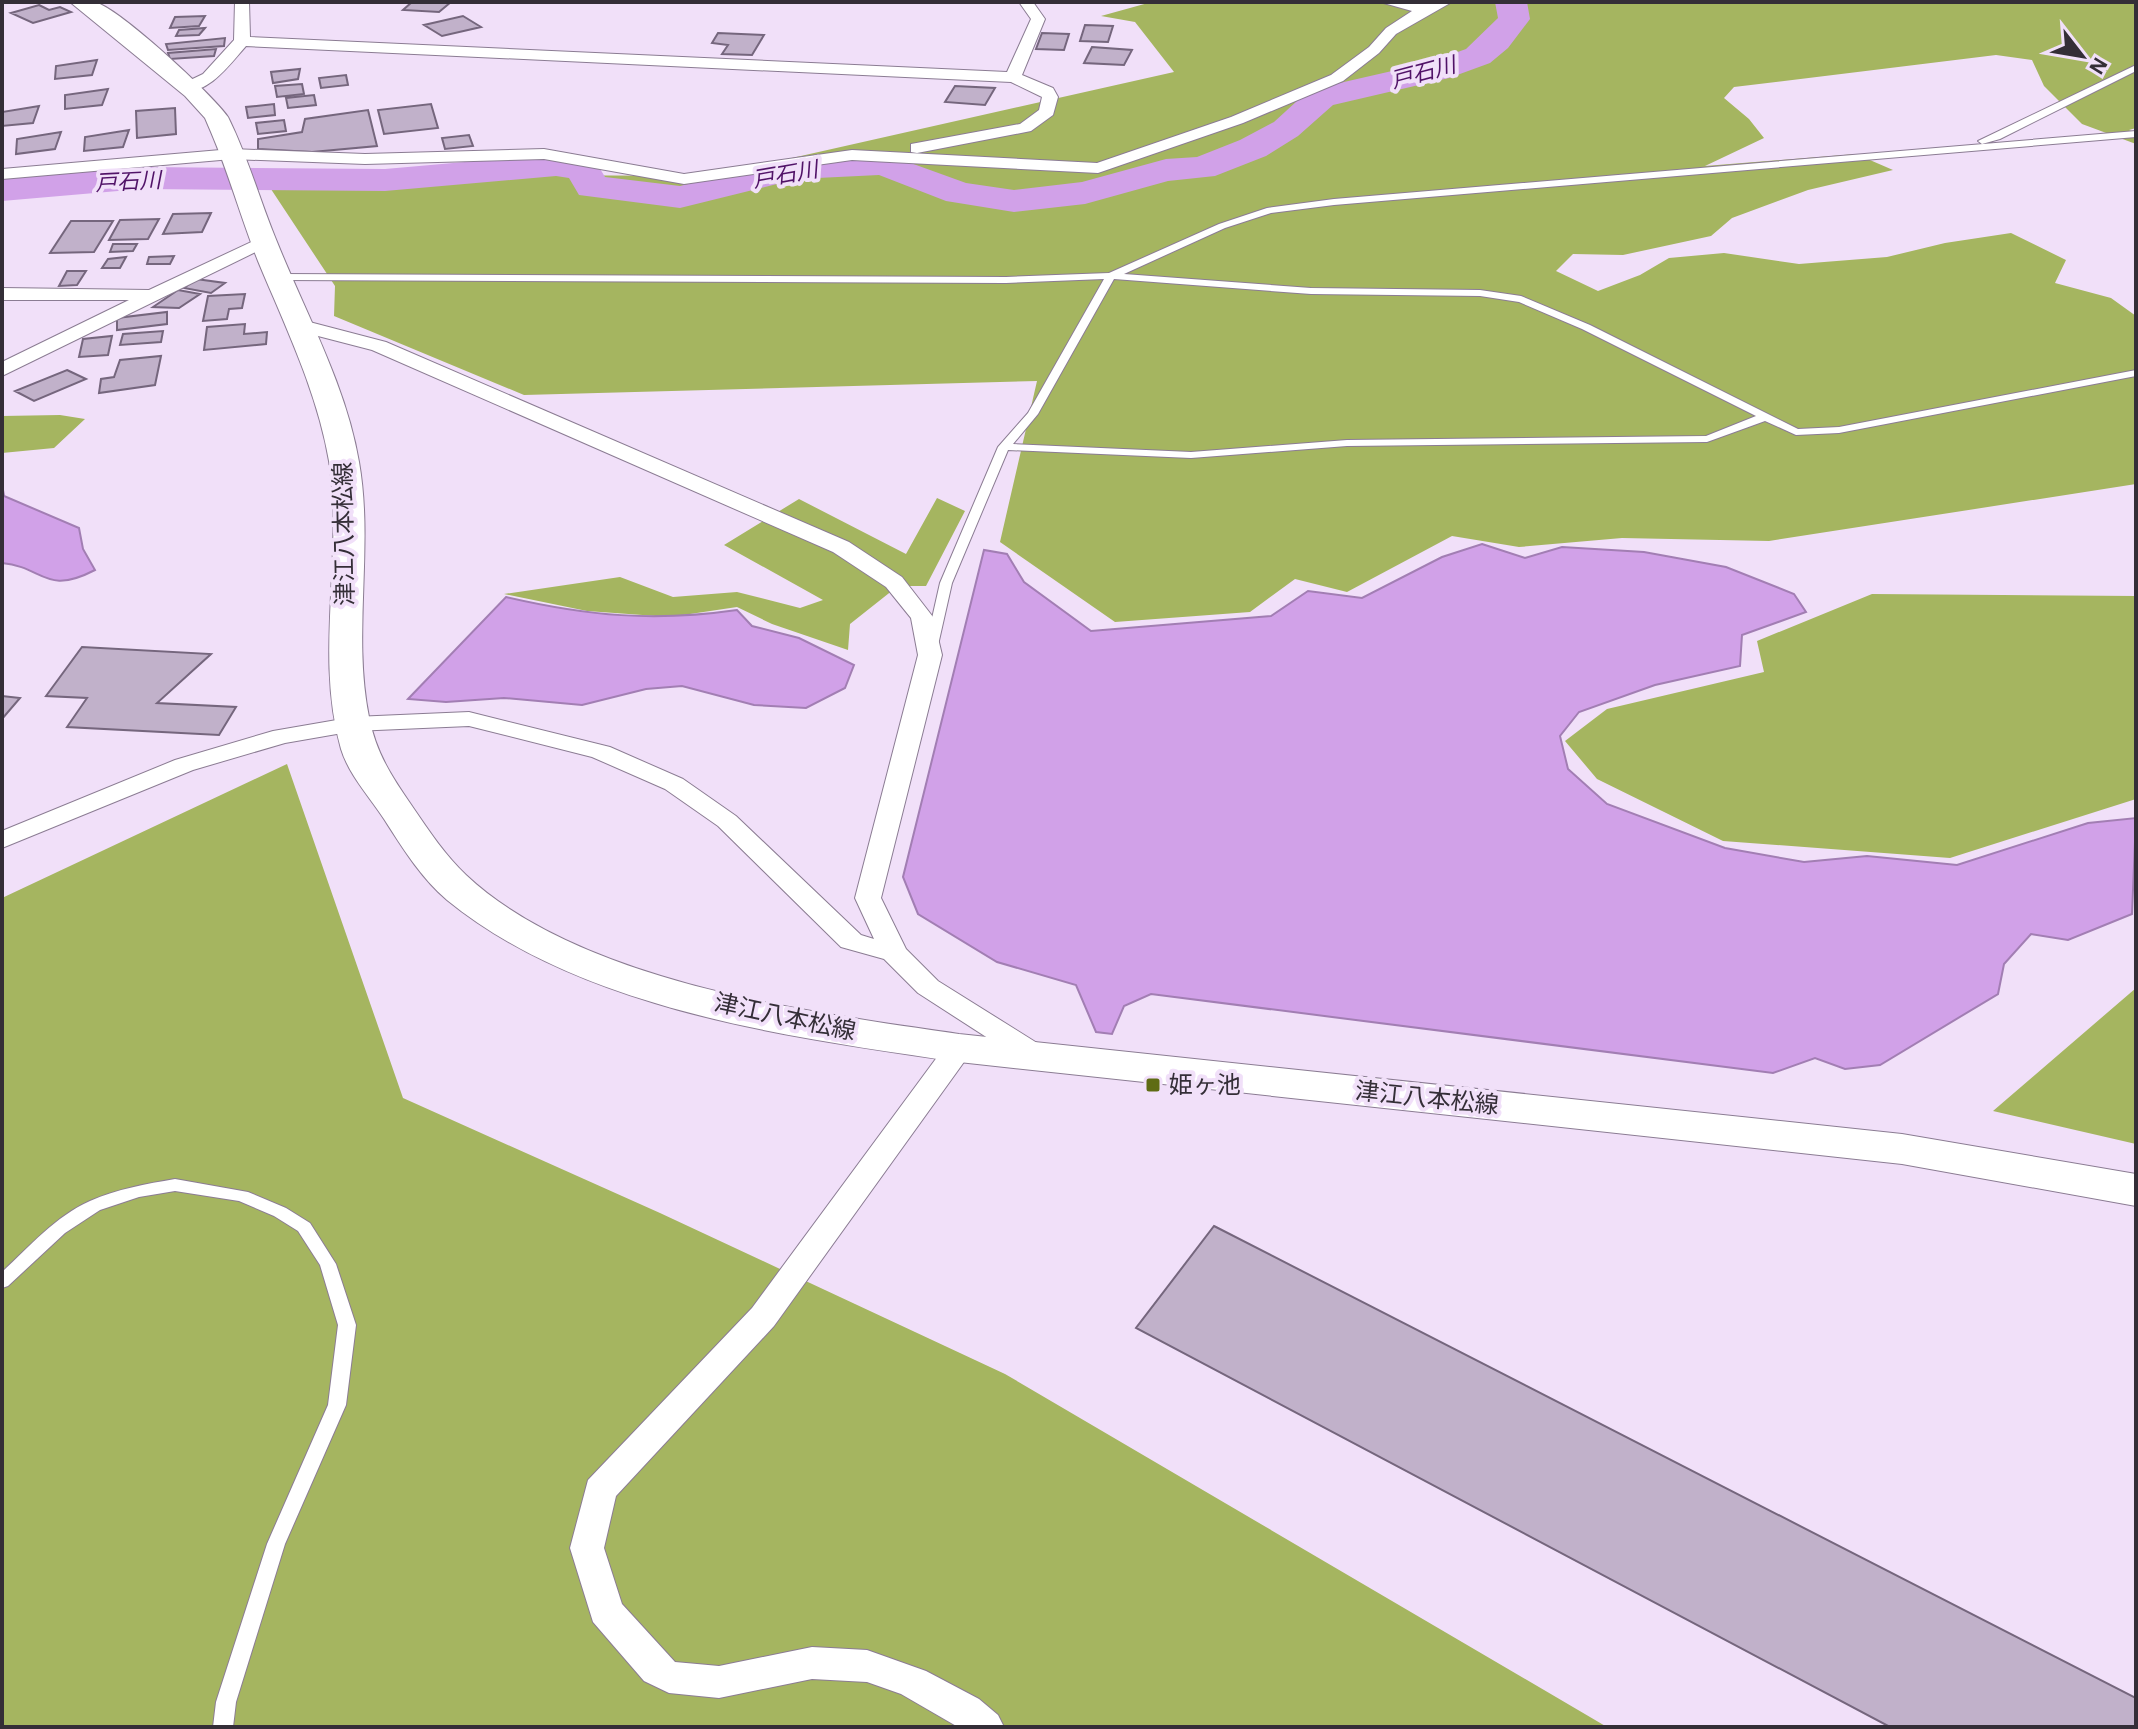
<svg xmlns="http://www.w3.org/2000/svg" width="2138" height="1729" font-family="'Alegreya Sans','Noto Sans JP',sans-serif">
<rect width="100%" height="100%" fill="#f1e0f9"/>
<!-- forest -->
<path fill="#a5b560" d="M2136,2v126l-7,2 7,3v11l-54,-20 -38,-38 -12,-26 -36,-5 -262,32 -10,11 25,21 15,19 -59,28 151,-12 37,16 -85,20 -76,28 -21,18 -88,19 -50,-1 -17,17 42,20 42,-16 29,-17 55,-5 75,11 88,-7 58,-14 66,-10 55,27 -11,23 56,15 25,18v168l-367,57 -147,-3 -103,9 -67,-11 -105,56 -52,-13 -45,33 -135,10 -115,-80 37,-161 -513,14 -190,-79 1,-30 -74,-112 451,2 462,-104 -39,-50 -34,-6 47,-13z
M60,415l25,4 -31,29 -52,5v-37z
M937,498l28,13 -39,75h-28l-48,38 -2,26 -76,-26 -35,-17 -67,10 -83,-6 -83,-17 116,-17 53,20 64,-5 63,16 23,-8 -99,-55 75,-46 107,55z
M1872,594l264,2v203l-186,59 -227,-17 -126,-62 -32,-38 42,-32 157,-37 -7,-31z
M287,764l116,334 257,115 345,161 602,353h-1605v-829z
M2136,988v156l-143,-33z"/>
<!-- water -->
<path fill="#d1a1e8" stroke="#a27eb3" stroke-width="2" d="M2,484l2,12 75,32 4,21 12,21c-50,26 -51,-3 -93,-7z
M1482,544l43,14 37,-11 82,5 82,15 68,27 12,18 -64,23 -2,31 -85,19 -76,27 -19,24 8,33 39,35 118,44 79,14 63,-6 90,9 131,-42 48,-5 -4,96 -64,26 -37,-6 -27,30 -6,30 -118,71 -35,4 -30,-11 -42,15 -622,-79 -27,12 -12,28 -16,-2 -20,-47 -79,-23 -79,-48 -15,-37 81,-327 23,4 17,28 67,49 180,-15 37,-25 54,7 80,-41z
M506,597c82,19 148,25 231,13l15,16 47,12 55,27 -9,23 -39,20 -52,-3 -72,-19 -36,3 -64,16 -78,-7 -58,4 -38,-3z"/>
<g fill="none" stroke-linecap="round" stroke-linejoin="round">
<!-- river -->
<path fill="#d1a1e8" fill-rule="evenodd" d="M1495,2h32l3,17 -22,29 -18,15 -41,15 -116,27 -35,31 -32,20 -51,20 -47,5 -83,23 -71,8 -68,-11 -67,-26 -82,4 -117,29 -101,-13 -10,-17 -13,-2 -171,15 -244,-2 -139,12v-22l139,-12 244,2 171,-15 40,8 9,15 75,9 117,-29 86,-4 83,30 48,7 68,-8 84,-23 31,-2 43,-17 34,-18 35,-32 118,-27 39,-14 32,-31z"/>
</g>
<!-- building -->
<path fill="#c1b1ca" stroke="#75667d" stroke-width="2" d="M412,2h39l-12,10 -36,-2z
M39,5l10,5 11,-3 11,5 -38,11 -22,-10z
M205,16l-6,10 -29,2 5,-11z
M463,16l18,11 -39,9 -18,-11z
M1085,25l28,1 -5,16 -28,-1z
M205,28l-6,7 -23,1 3,-6z
M718,33l46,2 -12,20 -30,-1 6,-9 -16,-2z
M1042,33l27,1 -5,16 -28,-1z
M225,38l-1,8 -56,4 -2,-6z
M1092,47l40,3 -8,15 -40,-2z
M216,49l-2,7 -44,3 -2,-6z
M97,60l-5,15 -37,4 1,-13z
M300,69l-2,10 -25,4 -2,-11z
M346,75l2,10 -27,3 -2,-10z
M302,84l2,10 -27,3 -2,-11z
M955,86l40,2 -10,17 -40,-3z
M108,89l-6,16 -37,4v-14z
M314,95l2,10 -28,3 -2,-10z
M274,104l1,11 -27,3 -2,-11z
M431,104l7,24 -54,6 -6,-24z
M39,106l-6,17 -31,3v-14z
M175,108l1,26 -39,4 -1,-27z
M368,110l9,36 -65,6 -54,-3v-10l44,-7 3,-13z
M284,120l2,11 -28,3 -2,-11z
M129,130l-6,17 -39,4 1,-14z
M61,132l-6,17 -39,5 1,-15z
M469,135l4,11 -28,3 -3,-11z
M211,213l-9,19 -39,2 10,-20z
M159,219l-11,20 -39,1 11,-20z
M71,221h42l-19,31 -44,1z
M113,244h24l-4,7 -23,1z
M174,256l-4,8h-23l2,-7z
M126,257l-6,11h-18l6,-9z
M67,271h19l-9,14 -18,1z
M196,279l29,4 -14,10 -27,-5z
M178,290l22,4 -21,14 -26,-1z
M245,294l-3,14 -13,1 -2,10 -24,2 5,-25z
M167,312v12l-50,6v-12z
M245,324l-1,10 23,-2 -1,12 -62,6 3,-23z
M163,331l-2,11 -41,3 3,-11z
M112,336l-4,19 -29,2 4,-18z
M161,356l-6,29 -56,8 2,-14 13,-2 6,-17z
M67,370l19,9 -52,22 -19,-10z
M82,647l129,7 -54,49 79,4 -17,28 -152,-8 20,-29 -41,-2z
M2,696l18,2 -18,21z
M1214,1226l922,472v29h-246l-754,-399z"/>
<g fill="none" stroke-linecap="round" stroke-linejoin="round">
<defs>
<path id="service" d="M2136,65v6l-136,68 -18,5 -4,-3z
M2136,131v6l-802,68 -63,8 -46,15 -101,46 187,14 169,2 41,6 69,29 208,104 41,-2 297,-57v6l-297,57 -43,2 -31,-14 -58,21 -360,4 -156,12 -183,-8 -56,133 -14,62 -6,4 -6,-4 14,-62 58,-136 30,-34 76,-134 -98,4 -725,-3 -5,-3 5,-3 725,3 103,-4 110,-49 48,-16 67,-9zM1114,279l197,15 169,2 39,6 63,27 174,87 -50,20 -359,4 -156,12 -178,-8 25,-30z
M175,1179l73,13 38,16 24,15 26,41 20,61 -10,80 -61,139 -49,158 -3,25h-20l3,-25 51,-158 61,-139 10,-80 -18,-60 -22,-34 -24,-15 -35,-15 -64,-10 -36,6 -39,13 -35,23 -57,53 -6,2v-16c27,-25 54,-56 88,-71 27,-12 56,-17 85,-22z"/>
<path id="minor" d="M235,2h14l1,35 757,35 24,-53 -12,-17h14l12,17 -23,56 31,13 5,9 -5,18 -22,16 -114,22 -6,-1v-8l109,-20 19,-14 3,-13 -31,-15 -765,-36c-16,18 -38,50 -66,45v-6l23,-11 31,-34z
M1380,2h72l-56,32 -17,19 -36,28 -100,42 -145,50 -246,-13 -168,24 -140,-25 -179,5 -133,-5 -230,20v-10l230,-20 133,5 179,-5 140,25 168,-24 245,13 134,-46 100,-42 38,-28 17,-19 26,-17z
M264,236l6,1v8l-268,131v-14l127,-62h-127v-12l147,2z
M298,319l88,23 463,200 53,35 31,40 9,38 -61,243 25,51 32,32 107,67 4,7 -4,7 -10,3 -10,-3 -107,-69 -34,-34 -43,-12 -123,-121 -53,-37 -73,-32 -123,-31 -115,5 -69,12 -92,27 -191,78v-17l173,-71 98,-29 81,-14 115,-5 141,35 73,32 53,37 125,119 13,4 -19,-41 63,-243 -7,-37 -25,-31 -53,-35 -461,-202 -81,-21v-8z
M959,1038l10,3 4,7 -4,7 -195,271 -158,170 -12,52 18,56 53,58 44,4 93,-19 55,3 59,21 53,28 19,16 6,12h-46l-57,-33 -34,-12 -55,-3 -93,19 -50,-5 -25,-12 -51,-59 -23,-74 18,-68 164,-172 197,-267z"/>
<path id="secondary" d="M70,2c8,0 18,-2 25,0 25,7 117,92 133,115 20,40 32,84 49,125 29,72 69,143 82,220 15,85 -7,171 10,255 7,36 23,60 43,89 17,25 33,49 54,69 115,108 342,137 493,159l943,100 234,40v32l-234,-42 -943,-102c-168,-25 -376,-51 -512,-162 -26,-22 -45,-53 -63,-81 -15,-23 -35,-44 -43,-70 -27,-95 3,-192 -12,-288 -12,-70 -44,-135 -71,-200 -17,-43 -29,-87 -47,-129l-6,-14 -20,-22z"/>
</defs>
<!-- service casing -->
<use href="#service" stroke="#8b7c93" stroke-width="2"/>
<!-- minor casing -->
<use href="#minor" stroke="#8b7c93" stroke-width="2"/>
<!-- secondary casing -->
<use href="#secondary" stroke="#8b7c93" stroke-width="2"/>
<!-- service -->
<use href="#service" fill="#fff" fill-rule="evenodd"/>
<!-- minor -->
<use href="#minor" fill="#fff" fill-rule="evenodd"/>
<!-- secondary -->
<use href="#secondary" fill="#fff" fill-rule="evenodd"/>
</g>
<!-- markers -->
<rect fill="#5f6c14" stroke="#f1e0f9" stroke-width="3" x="1145" y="1077" width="16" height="16" rx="4"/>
<g text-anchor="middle" stroke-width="8" stroke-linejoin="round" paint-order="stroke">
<!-- far-water labels -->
<g font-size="22" font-style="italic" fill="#511368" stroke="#f1e0f9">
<text transform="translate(1423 72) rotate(-15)" y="8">戸石川</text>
<text transform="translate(785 174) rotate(-10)" y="8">戸石川</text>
<text transform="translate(128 181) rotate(-3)" y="8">戸石川</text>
</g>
<!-- street labels -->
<g font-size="24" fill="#342e37" stroke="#f1e0f9">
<text transform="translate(344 534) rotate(-91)" y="8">津江八本松線</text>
<text transform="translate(785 1017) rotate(12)" y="8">津江八本松線</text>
<text transform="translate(1427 1098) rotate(6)" y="8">津江八本松線</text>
</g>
<!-- poi labels -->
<g font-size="24" fill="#342e37" stroke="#f1e0f9" text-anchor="start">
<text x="1169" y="1093">姫ヶ池</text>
</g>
</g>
<!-- border -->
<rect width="2138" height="1729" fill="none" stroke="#342e37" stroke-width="8"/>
<!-- north arrow -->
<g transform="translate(2082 56) rotate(121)" stroke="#f1e0f9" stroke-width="6" paint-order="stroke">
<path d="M0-6L14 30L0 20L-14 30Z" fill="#342e37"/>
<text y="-12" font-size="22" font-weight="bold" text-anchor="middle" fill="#342e37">N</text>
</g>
</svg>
